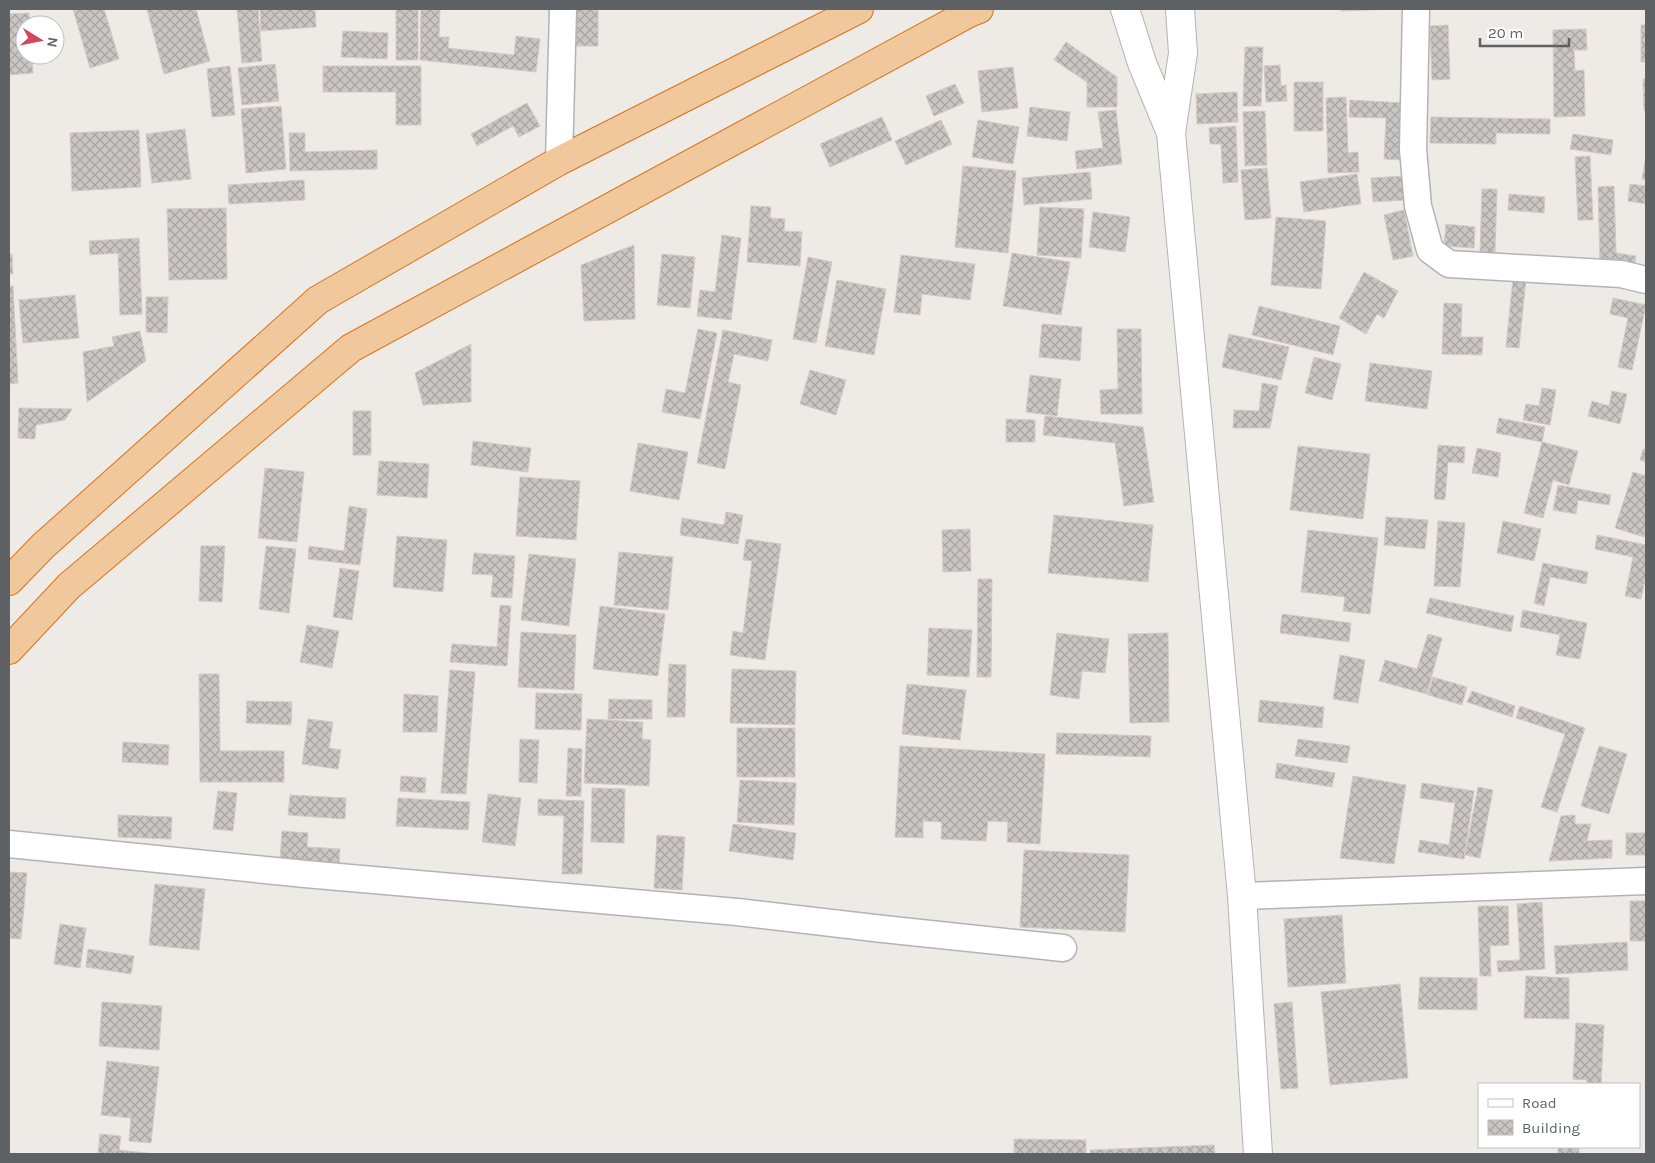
<svg xmlns="http://www.w3.org/2000/svg" width="1655" height="1163" font-family="Karla,sans-serif">
<defs>
<pattern id="building-cross-hatch" width="8" height="8" patternUnits="userSpaceOnUse" patternTransform="scale(1.25)"><rect width="8" height="8" fill="#cac6c3"/><path d="M0 0l8 8M0 8l8-8" fill="none" stroke="#a7a4a2"/></pattern>
</defs>
<rect width="100%" height="100%" fill="#eeebe6"/>
<!-- building -->
<path fill="url(#building-cross-hatch)" stroke="#d2cbc5" d="M73,9h31l15,50 -29,9z
M147,9h49l14,52 -46,13z
M237,9h21l4,52 -20,2z
M260,9h55l1,18 -55,4z
M396,9h22v51h-22z
M421,9h19l-1,28h10l-1,11 66,7 2,-19 24,3 -4,33 -116,-12z
M572,9h26v37h-27z
M1341,9h53l-53,2z
M29,13l1,12h-5v30h7l1,18 -24,2v-61z
M1448,25l2,54 -18,1 -2,-54z
M1641,25h5v37h-5z
M1586,29l1,21h-13l1,21 9,-1 1,46 -31,1 -1,-87z
M343,31l45,2 -1,26 -46,-2z
M1066,42l51,35v30h-30v-25l-33,-22z
M1245,47h18l-2,59h-18z
M275,64l4,37 -37,4 -4,-37z
M1280,65l1,21 5,-1 1,16 -21,1 -2,-36z
M230,66l5,49 -23,2 -5,-48z
M323,66h98v59h-25v-33h-73z
M1013,67l5,41 -36,4 -4,-41z
M1643,79h3v31l-2,1z
M1294,82h29v49h-29z
M955,84l9,19 -30,13 -8,-20z
M1237,92l1,30 -41,2 -1,-30z
M1346,97l2,56 10,-1 1,20 -31,1 -2,-75z
M1350,100l55,3 -3,57 -18,-1 2,-41 -37,-1z
M527,103l13,23 -21,11 -6,-11 -36,20 -6,-12z
M281,106l5,63 -40,4 -5,-64z
M1030,107l40,5 -3,29 -40,-5z
M1116,110l6,54 -45,5 -2,-18 28,-3 -5,-36z
M1265,111l2,54 -22,1 -2,-54z
M882,117l10,23 -62,27 -10,-23z
M1431,117l119,2v15l-54,-1v11l-66,-1z
M941,120l11,24 -46,21 -11,-24z
M978,120l41,7 -6,37 -41,-7z
M1236,126l2,56 -15,1 -2,-39h-11l-1,-16z
M185,129l6,50 -39,4 -6,-49z
M139,130l2,57 -69,4 -2,-58z
M289,133h16v19l72,-2v19l-87,2z
M1573,134l40,6 -2,15 -41,-6z
M1590,156l3,64h-15l-3,-63z
M1645,161h1v19l-4,-1z
M963,166l53,5 -8,82 -53,-6z
M1267,168l4,50 -26,2 -4,-50z
M1090,172l2,27 -68,6 -2,-27z
M1357,174l4,30 -57,8 -4,-30z
M1403,176l2,24 -32,2 -2,-24z
M304,180l1,20 -76,4 -1,-19z
M1630,184l16,2v18l-18,-3z
M1614,186l2,67 20,3 -2,13 -34,-3 -2,-79z
M1482,189h15l-2,64 -15,-1z
M1509,194l36,3 -1,16 -36,-3z
M751,206l20,1 -1,11 15,1 -1,12 18,1 -2,34 -53,-4z
M1040,207l44,2 -3,49 -44,-3z
M226,208l1,71 -58,1 -2,-71z
M1404,210l9,46 -20,4 -9,-45z
M1093,212l37,5 -5,35 -36,-5z
M1276,217l50,4 -5,68 -50,-4z
M1446,224l29,3 -1,21 -30,-2z
M722,235l19,3 -10,82 -34,-4 3,-26 15,2z
M139,238l3,76 -22,1 -2,-62 -28,2 -1,-14z
M634,245l1,74 -51,2 -3,-56z
M1012,253l58,9 -9,53 -58,-9z
M9,254h3l1,20h-4z
M662,254l33,3 -5,51 -33,-3z
M901,255l74,9 -5,36 -48,-6 -2,21 -26,-3z
M808,257l24,5 -16,81 -23,-4z
M1364,272l34,19 -14,27 -7,-4 -11,20 -27,-16z
M1513,278l13,1 -7,69 -13,-1z
M837,280l49,9 -12,66 -49,-9z
M9,286h4l5,97 -9,1z
M75,295l4,43 -56,5 -4,-43z
M146,297h22l-1,36 -21,-1z
M1613,298l33,7 -14,65 -14,-3 10,-49 -18,-4z
M1444,303l18,1 -1,33h22l-1,18 -40,-1z
M1259,306l81,20 -7,29 -81,-20z
M1042,324l40,3 -2,34 -41,-4z
M698,329l19,4 -17,86 -38,-7 4,-23 19,4z
M1117,329h24l1,85h-41l-1,-24 18,-1z
M723,330l49,10 -4,21 -34,-7 -6,28 13,3 -16,84 -28,-6z
M140,331l6,30 -59,41 -4,-50 31,-6 -2,-9z
M1229,334l60,13 -8,33 -59,-13z
M471,344v58l-48,3 -8,-32z
M1314,357l27,7 -9,36 -27,-7z
M1370,363l62,8 -5,38 -62,-8z
M810,370l36,10 -10,35 -36,-11z
M1030,375l31,4 -4,37 -31,-4z
M1262,383l16,3 -8,42h-37l1,-18 25,1z
M1542,388l14,2 -6,35 -27,-5 3,-16 13,2z
M1612,391l15,3 -7,30 -32,-8 4,-15 17,5z
M19,408l53,1 -7,11 -29,5 -1,14 -17,-1z
M353,411h18v44h-18z
M1045,416l98,11 11,75 -30,4 -9,-63 -72,-8z
M1499,418l46,9 -3,15 -46,-9z
M1006,419l29,1v22h-29z
M473,441l58,7 -3,24 -57,-7z
M1542,442l36,9 -9,34 -16,-5 -10,38 -19,-5z
M638,443l50,9 -9,48 -49,-9z
M1438,445l27,2 -1,16 -16,-1 -3,38 -11,-1z
M1298,446l72,8 -7,65 -73,-9z
M1477,448l24,5 -3,24 -26,-4z
M1643,449l3,1v12l-6,-2z
M379,461l50,3 -2,34 -50,-3z
M265,468l39,4 -7,70 -39,-4z
M1633,472l13,4v53l-2,8 -29,-9z
M520,477l60,4 -4,59 -60,-4z
M1558,485l53,10 -2,10 -31,-5 -2,14 -23,-4z
M349,506l18,3 -7,56 -52,-6 1,-13 35,5z
M726,512l17,3 -5,29 -58,-9 2,-17 42,7z
M1054,515l99,10 -5,57 -100,-9z
M1386,517l42,3 -3,29 -41,-4z
M1438,521l27,2 -5,64 -26,-1z
M1503,521l38,8 -7,32 -37,-8z
M970,529l1,42 -28,1 -1,-42z
M1308,530l70,8 -8,76 -27,-3 2,-14 -44,-5z
M1597,535l49,10v30l-5,24 -16,-3 8,-39 -38,-8z
M397,536l50,4 -4,52 -50,-5z
M746,539l35,5 -16,116 -35,-5 3,-24 10,2 9,-72 -9,-1z
M201,546h24l-3,56 -23,-1z
M266,546l30,3 -7,64 -30,-4z
M619,552l54,5 -5,53 -54,-5z
M474,553l41,3 -3,42 -21,-1 2,-22 -21,-1z
M529,554l47,5 -7,67 -48,-6z
M1543,563l45,9 -2,12 -36,-7 -6,29 -10,-3z
M340,568l19,3 -7,49 -19,-3z
M978,579h14l-1,98h-14z
M1430,598l84,18 -3,16 -85,-19z
M500,605l11,1 -4,60 -57,-4 2,-18 45,3z
M600,606l65,8 -7,62 -65,-7z
M1523,610l64,13 -7,36 -24,-4 4,-20 -40,-8z
M1282,614l69,9 -2,19 -69,-9z
M307,625l32,6 -7,37 -32,-6z
M929,628l43,2 -3,47 -42,-2z
M521,632l55,3 -2,55 -56,-3z
M1057,633l52,6 -4,34 -23,-2 -3,28 -29,-4z
M1168,633l1,89 -39,1 -2,-89z
M1428,634l14,4 -15,56 -48,-13 6,-21 32,9z
M1340,655l25,5 -7,43 -25,-4z
M669,664l17,1 -1,52h-18z
M732,669l64,2 -1,54 -65,-2z
M450,670l25,2 -9,122 -25,-1z
M199,674h20l1,77h64v31h-84z
M1433,677l34,10 -5,18 -34,-10z
M907,684l59,6 -6,50 -58,-6z
M1472,691l43,15 -3,11 -45,-15z
M536,693l46,1 -1,36 -46,-1z
M404,694l34,2 -1,36h-34z
M609,699l43,1v19h-44z
M1260,700l64,7 -2,21 -64,-6z
M247,701l45,1 -1,23 -45,-2z
M1520,706l65,22 -28,84 -16,-5 24,-73 -49,-16z
M308,719l25,3 -4,26 12,2 -3,19 -36,-5z
M587,719l56,3 -1,17 9,1 -2,46 -65,-3z
M737,728h58v49h-58z
M1057,733l94,3 -1,21 -94,-3z
M520,739l19,1 -2,43 -18,-1z
M1298,739l52,7 -3,17 -52,-7z
M123,742l46,3 -1,20 -46,-3z
M900,746l145,8 -5,90 -33,-2 1,-20 -20,-1 -2,20 -45,-2 1,-17 -19,-1v17l-28,-1z
M1599,746l28,8 -18,60 -28,-8z
M568,748l14,1 -1,47h-15z
M1277,763l58,10 -3,14 -57,-9z
M401,776l25,2 -1,15 -25,-2z
M1353,776l53,9 -12,79 -54,-6z
M740,780l56,3 -2,42 -57,-3z
M1422,783l52,8 -10,68 -46,-7 2,-12 29,5 6,-42 -35,-5z
M1478,787l15,3 -13,68 -15,-3z
M592,788l33,1 -1,54 -33,-1z
M218,791l19,2 -4,38 -20,-2z
M488,794l33,4 -6,48 -33,-4z
M290,795l56,3 -1,21 -57,-4z
M398,798l72,4 -2,28 -72,-4z
M538,799l46,2 -2,73h-20l2,-58 -26,-1z
M118,815l54,2 -1,22 -53,-2z
M1575,815v9h16l-4,17 25,-1v18l-63,3 12,-45z
M733,824l63,9 -3,27 -64,-9z
M282,831l26,2 -1,14 33,2 -1,16 -59,-4z
M1626,833h20v22h-20z
M657,835l28,2 -3,53 -28,-2z
M1024,850l105,5 -4,77 -105,-5z
M9,872l18,1 -6,66 -12,-1z
M155,884l50,5 -6,61 -50,-5z
M1630,901h16v40h-16z
M1542,902l3,67 -47,3 -1,-11 23,-1 -3,-56z
M1478,906h30l1,39 -19,1 1,30h-11z
M1342,915l4,68 -58,4 -4,-68z
M60,924l26,4 -6,40 -26,-4z
M1627,942l1,28 -72,4 -2,-28z
M88,949l46,7 -3,18 -45,-7z
M1526,976l43,2v41l-45,-1z
M1420,977l57,1v32l-59,-1z
M1400,984l8,94 -78,7 -9,-93z
M102,1002l60,4 -3,44 -60,-4z
M1292,1002l6,86 -17,1 -7,-85z
M1576,1023l28,2 -3,59h-14v-4l-14,-1z
M107,1061l52,6 -8,76 -22,-2 2,-23 -30,-3z
M100,1134l21,2 -2,14 36,4h-57z
M1014,1139l72,1v14h-72z
M1214,1145l1,9h-124l-1,-4z
M1558,1147h21v7h-21z"/>
<g fill="none" stroke-linecap="round" stroke-linejoin="round">
<defs>
<path id="street" d="M1416,9l-3,140 5,57 12,44 19,14 172,10 25,6
M559,161l4,-152
M9,844l296,30 432,38 146,17 180,19
M1242,896l404,-15"/>
<path id="secondary" d="M1125,9l17,54 29,70
M1180,9l3,44 -12,80 71,763 16,258"/>
<path id="highway" d="M9,581l34,-35 275,-246 241,-139 300,-152
M9,650l60,-64 282,-238 618,-335 10,-4"/>
</defs>
<!-- street casing -->
<use href="#street" stroke="#b1b4b7" stroke-width="29"/>
<!-- secondary casing -->
<use href="#secondary" stroke="#b1b4b7" stroke-width="30"/>
<!-- highway casing -->
<use href="#highway" stroke="#d7741d" stroke-width="30"/>
<!-- street -->
<use href="#street" stroke="#fff" stroke-width="26"/>
<!-- secondary -->
<use href="#secondary" stroke="#fff" stroke-width="28"/>
<!-- highway -->
<use href="#highway" stroke="#f0c89c" stroke-width="28"/>
</g>
<!-- border -->
<rect width="1655" height="1163" fill="none" stroke="#5e6265" stroke-width="20"/>
<!-- legend -->
<rect x="1478" y="1083" width="162" height="65" fill="#ffffff" stroke="#bfc0c1"/>
<rect x="1488" y="1099" width="25" height="8" fill="#ffffff" stroke="#bfc0c1"/>
<text x="1522" y="1108" font-size="15" fill="#5e6265">Road</text>
<rect x="1488" y="1120" width="25" height="15" fill="url(#building-cross-hatch)" stroke="#bfc0c1"/>
<text x="1522" y="1133" font-size="15" fill="#5e6265">Building</text>
<!-- north arrow -->
<g transform="translate(40 40) rotate(100)"><circle r="24" fill="#ffffff" stroke="#bfc0c1"/>
<path d="M0-4L9 19L0 12L-9 19Z" fill="#d4475b"/>
<text y="-8" font-size="14" font-weight="bold" text-anchor="middle" fill="#5e6265">N</text>
</g>
<!-- scale -->
<path d="M1480 38v8h89v-8" fill="none" stroke="#5e6265" stroke-width="2.5"/>
<text x="1488" y="38" font-size="15" fill="#5e6265" stroke="#ffffff" stroke-width="4" paint-order="stroke">20 m</text>
</svg>
